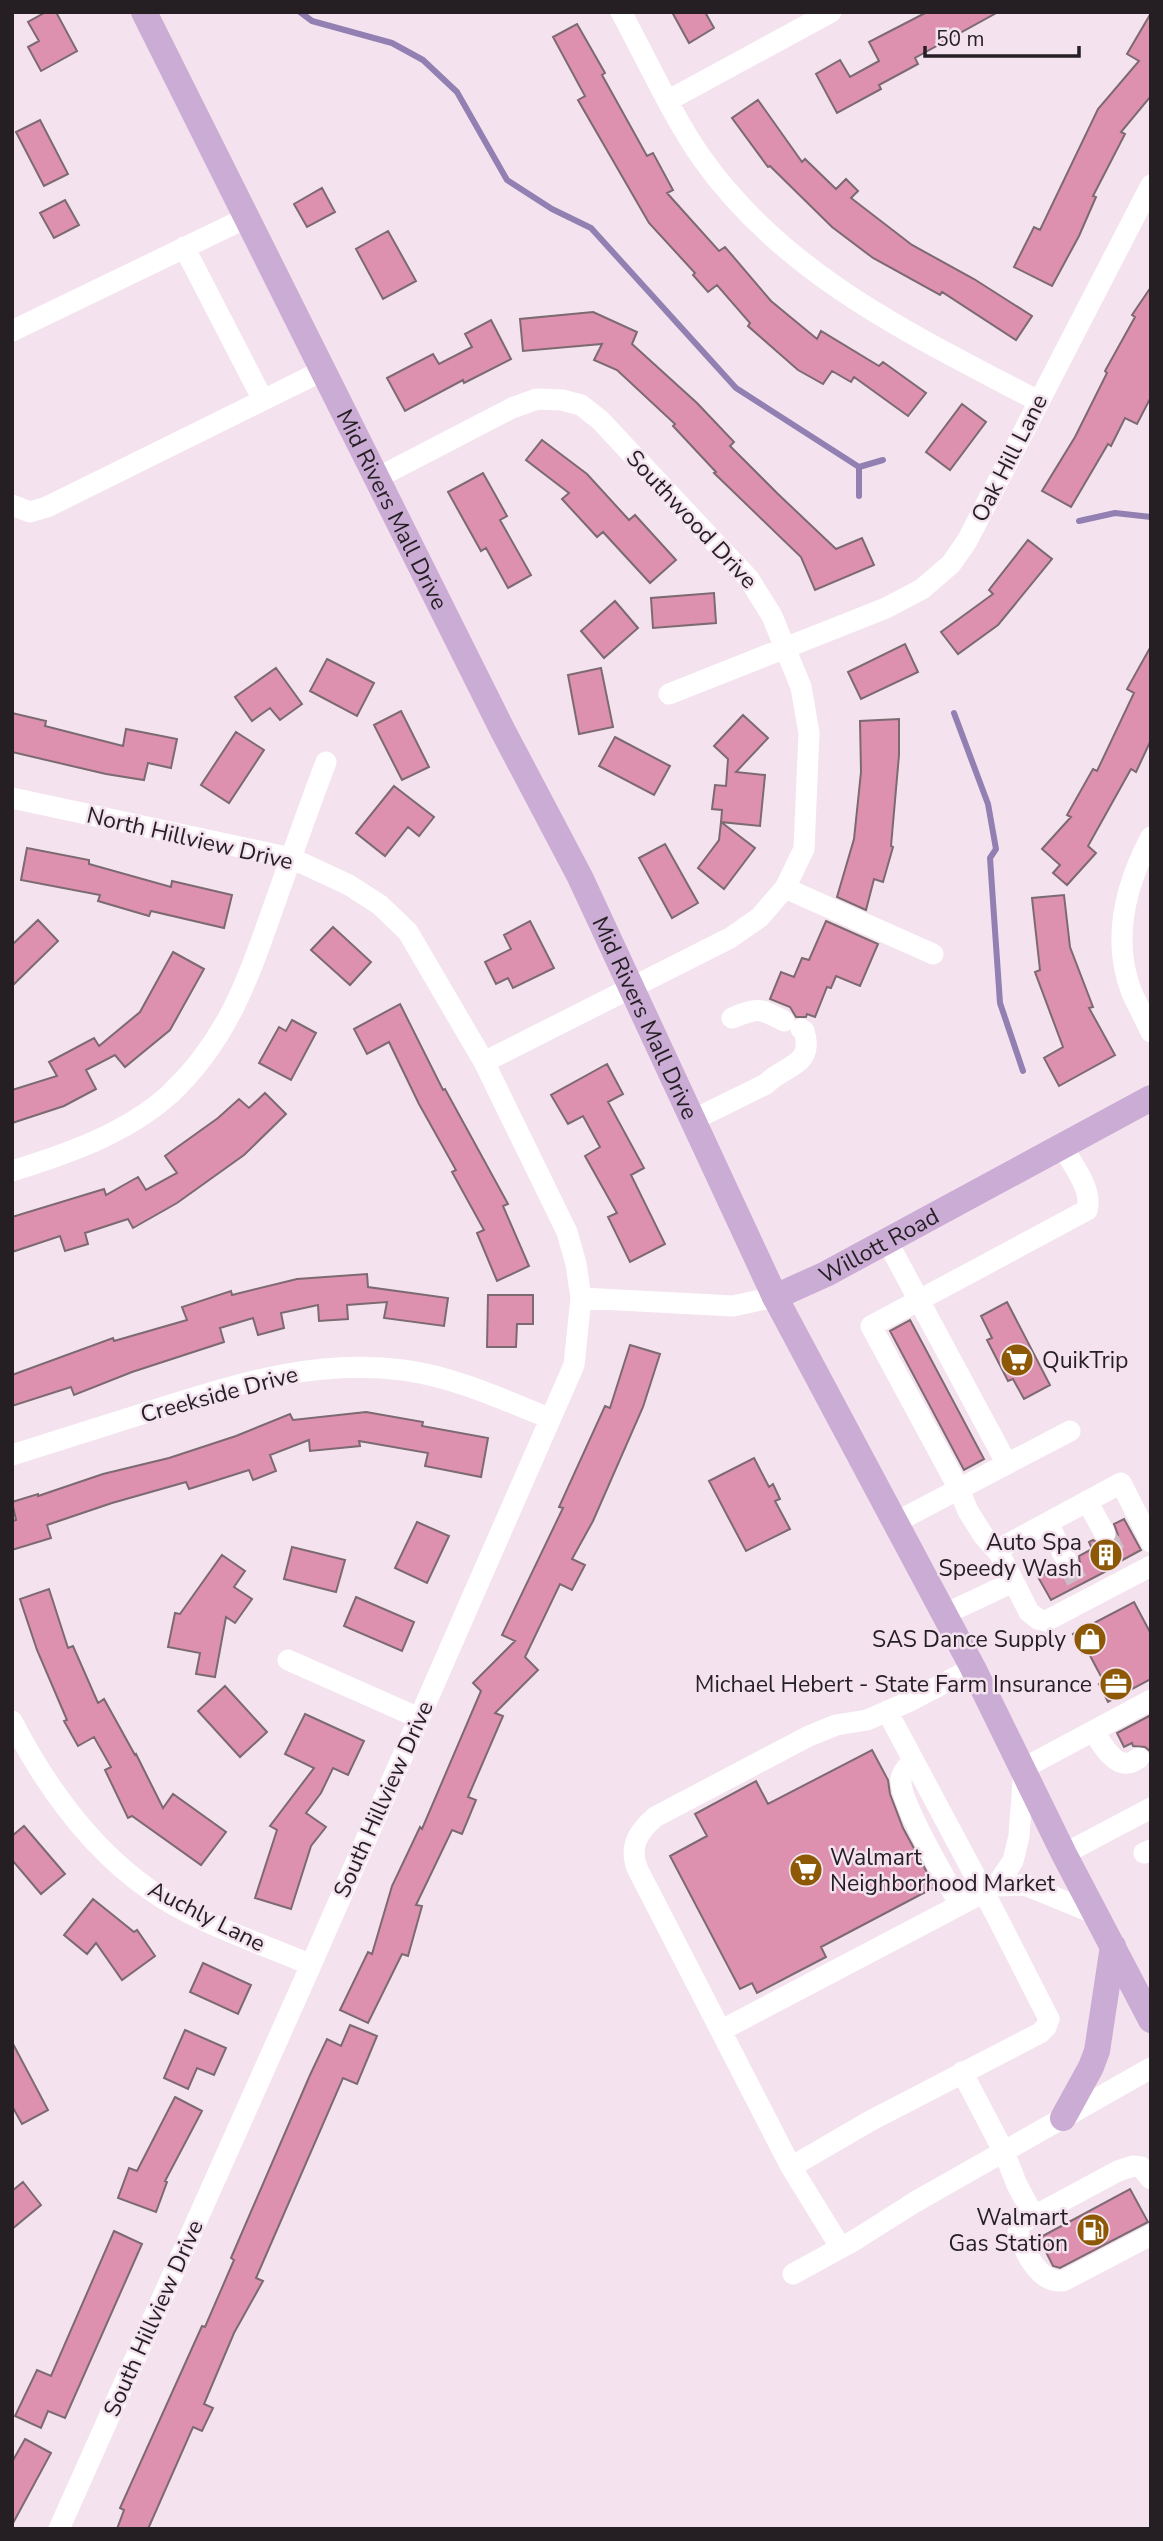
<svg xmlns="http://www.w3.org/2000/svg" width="1163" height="2541" font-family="'Nunito Sans',sans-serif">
<rect width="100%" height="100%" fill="#f4e3ef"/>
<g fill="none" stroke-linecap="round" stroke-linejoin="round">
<!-- stream -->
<path stroke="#9180b1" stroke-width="6" d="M300,12l12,9 80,22 31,17 34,32 50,88 45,29 39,19 145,160 123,79 24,-7
M859,467v29
M1079,521l36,-8 36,4
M954,713l34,91 8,45 -6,9 10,145 23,68"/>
</g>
<!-- building -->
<path fill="#de91af" stroke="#7c6a70" stroke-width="2" d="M46,12h10l21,39 -36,20 -13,-24 11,-6 -11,-19z
M672,12h33l9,16 -25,15z
M927,12h71l-83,46 3,6 -39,21 2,4 -44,24 -21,-39 24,-14 10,17 29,-16 -10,-19z
M1151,13v83l-30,36 4,2 -32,62 3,1 -17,39 -27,50 -38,-19 20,-40 6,3 58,-121 41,-48 -12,-7z
M577,24l28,49 -3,2 45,81 6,-3 20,37 -6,3 52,58 6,-4 46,54 46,38 4,-8 58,35 4,-4 43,31 -18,23 -54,-39 -3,5 -19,-11 -9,13 -25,-14 -50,-44 2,-3 -33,-38 -9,7 -15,-17 2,-2 -46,-50 -71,-123 7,-4 -32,-59z
M758,100l44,62 3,-3 31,30 10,-10 12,12 -7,7 61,47 62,34 58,37 -16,24 -74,-48 -2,3 -67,-37 -41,-31 -62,-61 -2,1 -36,-49z
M40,120l28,54 -24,12 -28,-54z
M322,188l13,24 -28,15 -13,-23z
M65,200l14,25 -25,13 -14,-25z
M388,231l28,50 -33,18 -27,-50z
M1151,287v110l-14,27 -12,-6 -14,28 -3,-2 -37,63 -29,-16 33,-54 32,-64 -2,-2 30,-54 -3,-2z
M593,312l44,20 -5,12 65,59 37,39 -4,4 48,48 58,55 26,-11 12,27 -59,25 -14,-33 -87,-84 2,-1 -43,-46 2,-2 -58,-54 -23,-10 8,-16 -79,7 -3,-32z
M491,320l20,39 -47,24 -1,-3 -58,31 -18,-33 46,-24 6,10 33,-17 -7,-13z
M962,404l24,18 -36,48 -24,-18z
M542,440l45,34 42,46 6,-5 41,45 -26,23 -47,-51 -6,5 -35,-38 7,-6 -43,-33z
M483,473l24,43 -7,4 31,55 -23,13 -22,-40 -5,3 -33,-59z
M1028,540l24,19 -54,66 -40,29 -17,-22 52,-38 -4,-4z
M714,593l2,30 -63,5 -2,-30z
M615,601l23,27 -34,30 -23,-27z
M905,644l13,28 -57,27 -13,-27z
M1151,646v94l-15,32 -5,-3 -43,77 8,7 -29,32 -14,-12 7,-8 -18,-16 29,-32 -4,-2 26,-46 4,2 37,-78 -7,-4z
M327,659l47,24 -17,33 -47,-25z
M276,668l26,36 -22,16 -10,-12 -18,13 -17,-24z
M601,668l12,59 -34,7 -11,-59z
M401,711l28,56 -27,13 -28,-55z
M12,713l34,8 -1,5 78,20 3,-17 51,10 -6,29 -23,-5 -4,17 -38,-6 -94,-22z
M743,715l25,23 -32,34 29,3 -5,51 -39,-4 1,-12 -10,-1 3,-24 11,1 2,-27 -14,-13z
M899,719v36l-8,91 2,1 -10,35 -9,-3 -8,31 -29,-13 17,-58 7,-67 -1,-51z
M236,732l28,18 -35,53 -28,-18z
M615,737l55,29 -16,29 -55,-29z
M394,786l40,31 -15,19 -11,-9 -23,29 -29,-23z
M721,822l34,26 -31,41 -26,-21 21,-28z
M665,844l33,59 -26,15 -33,-60z
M27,848l62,12v4l82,23 1,-6 60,14 -8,33 -73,-17 -2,5 -51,-15 2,-6 -79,-15z
M1064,895l6,52 23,60 -4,1 26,47 -56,31 -15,-28 19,-11 -28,-75 5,-2 -8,-72z
M38,920l20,21 -46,45v-41z
M530,921l24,47 -41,20 -5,-10 -12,6 -11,-22 26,-13 -7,-14z
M826,921l52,23 -18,42 -24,-10 -5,12 -4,-1 -12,30 -8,-3 -1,3h-10l-6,-10 -20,-8 11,-27 13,5 8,-19 7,2z
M333,927l38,35 -21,23 -39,-35z
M173,952l31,17 -34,61 -45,37 -10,-12 -29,15 10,19 -32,17 -52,17v-33l45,-14 -8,-14 45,-24 5,8 41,-34z
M400,1004l43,86 2,-1 63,115 -5,2 26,60 -32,15 -20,-48 7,-3 -32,-58 4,-2 -37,-66 -30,-62 -22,12 -13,-25z
M292,1020l24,13 -25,47 -32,-17 20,-36 7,4z
M607,1064l16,30 -15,8 36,66 -13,7 34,69 -35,18 -22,-45 9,-4 -32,-57 15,-9 -17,-31 -15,8 -17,-29z
M265,1093l21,21 -42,41 -67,48 -44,25 -5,-9 -43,14 3,11 -23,7 -5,-15 -48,16v-35l92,-28 2,6 32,-18 8,13 31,-17 -12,-17 53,-38 21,-19 10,9z
M367,1274l1,13 80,11 -4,28 -60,-8 3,-16 -40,3 1,14 -29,2 -1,-16 -37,8 3,15 -26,7 -5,-17 -33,10 4,14 -92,30 -58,23 -3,-8 -59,19v-31l101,-37 1,3 73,-21 -5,-13 49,-16 1,4 65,-16z
M488,1295h45v29h-16l-1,23h-29z
M1007,1302l43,83 -26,14 -11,-20 -5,2 -21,-41 5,-2 -11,-22z
M910,1320l74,139 -20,11 -74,-139z
M630,1345l30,9 -17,53 -50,114 -21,38 13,6 -13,25 -12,-6 -35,73 13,13 -43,43 8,3 -35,81 8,3 -14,34 -10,-4 -36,75 6,1 -14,50 -6,-2 -34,69 -28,-13 28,-58 4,2 20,-68 28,-59 2,2 59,-138 -8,-8 42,-42 -13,-6 61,-127 -4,-1 46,-101 5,2z
M366,1412l57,10 -1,4 66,12 -7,39 -56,-11 3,-13 -69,-12 1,5 -50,5 -1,-11 -39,15 6,16 -23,9 -4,-10 -60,19 -3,-7 -74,21 -65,22 4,13 -39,12v-29l4,-1 -4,-18 26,-8v2l65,-22 66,-16 67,-22 54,-22 3,6z
M754,1458l15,29 4,-3 7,15 -5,2 15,28 -44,22 -37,-70z
M1124,1519l17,31 -24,13 1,2 -67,35 -13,-23 17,-9 10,7 8,-2 7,-9 -1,-8 13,-7 -3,-7 4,-2 11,7 8,-2 6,-10 -4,-11z
M417,1522l32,14 -22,47 -32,-15z
M292,1547l53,13 -9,32 -52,-13z
M222,1555l23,16 -11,16 18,12 -17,24 -9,-6 -11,60 -19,-3 4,-21 -32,-6 7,-34 5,1z
M49,1589l19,59 5,-2 25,57 6,-4 31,56 1,-1 27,54 10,-14 53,38 -25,33 -69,-49 -4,2 -23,-48 6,-3 -17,-30 -16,9 -14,-25 3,-1 -30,-70 -17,-51z
M356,1597l58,25 -12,29 -58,-25z
M1134,1602l17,32v45l-43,23 -9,-18 5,-2 -17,-32 -5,3 -9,-19z
M225,1686l42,46 -27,25 -42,-46z
M305,1714l59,27 -16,34 -15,-7 -12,25 -15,20 20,14 -15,19 -20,63 -36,-11 22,-68 -7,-4 44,-58 -29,-14z
M1151,1715v37l-6,-5 -12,-1 -1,-3 -8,4 -7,-14z
M872,1750l16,30 2,14 13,34 32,59 -114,60 5,10 -27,14 -42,22 -5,-10 -12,6 -70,-133 37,-20 -12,-22 61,-33 12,23z
M24,1826l41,48 -24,20 -29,-34v-24z
M93,1899l41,33 3,-2 18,26 -33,24 -26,-37 -9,11 -23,-19z
M203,1963l48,22 -13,29 -48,-22z
M350,2025l27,11 -20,48 -14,-6 -87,200 7,3 -29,52 -30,71 9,4 -11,23 -9,-4 -45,102h-31l7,-19 -4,-2 82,-182 3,1 29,-67 -3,-2 79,-183 17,-36 14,7z
M185,2030l41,18 -12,27 -17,-7 -9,21 -24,-11z
M12,2042l36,68 -26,14 -10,-18z
M175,2097l27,14 -37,70 2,1 -11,30 -38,-14 11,-30 8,3z
M23,2182l18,23 -29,24v-38z
M1130,2189l18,33 -88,46 -7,-2 -14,-28z
M114,2231l28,13 -77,174 -17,-7 -7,17 -26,-12 22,-46 14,6z
M25,2439l26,14 -39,72v-63z"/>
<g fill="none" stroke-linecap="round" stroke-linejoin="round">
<!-- minor-tunnel -->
<path stroke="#cbbcc6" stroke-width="21" stroke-dasharray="21 10" stroke-linecap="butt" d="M1105,1534l15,27
M1067,1562l12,23"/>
<!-- minor -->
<path stroke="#fff" stroke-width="21" d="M621,12c25,46 51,103 80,145 84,119 212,178 337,244
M669,100l162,-88
M184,247l79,153
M12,331l234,-113
M377,478l135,-70 25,-9 25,1 19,5 19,15 149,159 23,37 29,71 8,46 -5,116 -19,39 -25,29 -30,21 -246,124
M12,505l18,7 17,-5 275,-136
M669,694l217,-86 36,-19 29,-25 16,-23 184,-356
M12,798l279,60 58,27 31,20 28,27 76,130 83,170 9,32 5,34 -7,67 -263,600 -252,564
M1151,837c-26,49 -40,103 -19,156 6,13 13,26 19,39
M785,888l148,66
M732,1018c27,-11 27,-10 52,3
M693,1120l73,-36c18,-19 49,-18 38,-53l-3,-2
M1062,1146c10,18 31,43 25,64l-216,116 88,163 9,22 15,24 16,18 30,59 9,7 8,2 105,-55
M12,1171c55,-17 113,-37 157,-76 61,-57 81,-122 108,-198 16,-45 32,-90 49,-135
M887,1241l120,223
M581,1298l152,8 42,-9
M12,1455c51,-16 102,-32 152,-48 80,-25 154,-48 239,-37 52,7 99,29 146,48
M1087,1501l18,33
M896,1522l174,-91
M1048,1523l19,39
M997,1550l124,-67 30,59
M945,1614l68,-32
M288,1660l131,58
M12,1721c33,64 78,127 138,169 43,31 112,54 161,75
M1093,1731c7,10 20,35 35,32 4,0 7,-3 11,-5
M913,1761c-5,5 -11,11 -12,18 -2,23 46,102 59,126
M1144,1853l7,-3
M1064,1854l87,-46
M996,1886l17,-25 6,-25 5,-68 127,-68
M722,2030l274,-144 29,-1 71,29
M962,2072l42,80 13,33 17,31
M791,2167l79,-46 170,-88 6,-6 3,-8 -52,-102 -110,-206
M1151,2179l-10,-12 -8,-1 -15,5 -95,51 -4,5 -1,6c7,20 21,50 45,48l88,-46
M841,2248l-50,-81 -153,-297c-10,-23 0,-38 17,-53l154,-81 27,-11 31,-5 41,-18 65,-34
M793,2274l62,-34 60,-38 236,-134"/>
<!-- major -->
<g stroke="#cbacd5" stroke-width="26">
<path id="s1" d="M144,12l359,719 77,146 195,420 198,371 91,186 87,166"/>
<path id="s2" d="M775,1297l51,-23 325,-176"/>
<path d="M1063,2118l28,-51 6,-16 16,-105"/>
</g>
</g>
<!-- icons -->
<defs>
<symbol id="supermarket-disc" viewBox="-11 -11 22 22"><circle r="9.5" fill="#8d5907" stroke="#f4e3ef"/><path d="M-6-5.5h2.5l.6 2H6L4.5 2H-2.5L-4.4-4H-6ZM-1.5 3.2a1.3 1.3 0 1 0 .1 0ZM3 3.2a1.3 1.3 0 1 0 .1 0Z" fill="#fff"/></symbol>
<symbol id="building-disc" viewBox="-11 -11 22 22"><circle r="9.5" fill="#8d5907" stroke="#f4e3ef"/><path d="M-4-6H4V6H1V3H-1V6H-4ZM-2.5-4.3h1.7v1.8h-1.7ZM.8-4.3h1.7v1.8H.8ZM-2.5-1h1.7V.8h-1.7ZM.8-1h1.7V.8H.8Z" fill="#fff"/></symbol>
<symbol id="shop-disc" viewBox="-11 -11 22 22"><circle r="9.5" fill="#8d5907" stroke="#f4e3ef"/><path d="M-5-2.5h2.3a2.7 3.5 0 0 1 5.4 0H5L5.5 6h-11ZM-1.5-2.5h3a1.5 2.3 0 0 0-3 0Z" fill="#fff"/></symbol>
<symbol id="office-disc" viewBox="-11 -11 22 22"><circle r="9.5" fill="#8d5907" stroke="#f4e3ef"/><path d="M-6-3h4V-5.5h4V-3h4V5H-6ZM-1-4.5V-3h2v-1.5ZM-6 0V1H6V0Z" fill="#fff"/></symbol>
<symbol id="fuel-disc" viewBox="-11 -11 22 22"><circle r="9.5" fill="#8d5907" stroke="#f4e3ef"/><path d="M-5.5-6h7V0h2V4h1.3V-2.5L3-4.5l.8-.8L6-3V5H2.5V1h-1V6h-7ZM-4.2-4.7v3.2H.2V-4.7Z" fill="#fff"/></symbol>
</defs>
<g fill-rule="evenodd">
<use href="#supermarket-disc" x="998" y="1341" width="38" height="38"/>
<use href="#building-disc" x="1087" y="1536" width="38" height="38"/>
<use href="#shop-disc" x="1071" y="1620" width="38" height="38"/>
<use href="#office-disc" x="1097" y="1665" width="38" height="38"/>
<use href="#supermarket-disc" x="787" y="1851" width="38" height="38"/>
<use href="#fuel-disc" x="1074" y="2211" width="38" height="38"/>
</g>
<g text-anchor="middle" stroke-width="5" stroke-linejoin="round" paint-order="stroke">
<!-- street labels -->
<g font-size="23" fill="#251f24" stroke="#f4e3ef">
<text transform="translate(1009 458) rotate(-63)" y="8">Oak Hill Lane</text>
<text dy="8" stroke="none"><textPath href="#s1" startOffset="556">Mid Rivers Mall Drive</textPath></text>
<text transform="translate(692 519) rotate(47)" y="8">Southwood Drive</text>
<text transform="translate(190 838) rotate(13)" y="8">North Hillview Drive</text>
<text dy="8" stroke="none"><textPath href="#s1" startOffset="1124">Mid Rivers Mall Drive</textPath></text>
<text dy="8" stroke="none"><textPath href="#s2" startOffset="116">Willott Road</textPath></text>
<text transform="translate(219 1394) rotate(-15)" y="8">Creekside Drive</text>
<text transform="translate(383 1799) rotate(-66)" y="8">South Hillview Drive</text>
<text transform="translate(207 1916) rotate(27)" y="8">Auchly Lane</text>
<text transform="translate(153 2318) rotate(-66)" y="8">South Hillview Drive</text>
</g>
<!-- poi labels -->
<g font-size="23" fill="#251f24" stroke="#f4e3ef" text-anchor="end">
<text x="1042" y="1368" text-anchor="start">QuikTrip</text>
<text x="1082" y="1550">Auto Spa<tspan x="1082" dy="26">Speedy Wash</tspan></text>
<text x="1066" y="1647">SAS Dance Supply</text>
<text x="1092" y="1692">Michael Hebert - State Farm Insurance</text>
<text x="830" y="1865" text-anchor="start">Walmart<tspan x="830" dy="26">Neighborhood Market</tspan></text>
<text x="1068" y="2225">Walmart<tspan x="1068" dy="26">Gas Station</tspan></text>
</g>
</g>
<!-- border -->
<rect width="1163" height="2541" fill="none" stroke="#251f24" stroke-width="28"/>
<!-- scale -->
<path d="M925 46v10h154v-10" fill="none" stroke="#251f24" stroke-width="3.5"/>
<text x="936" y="46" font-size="21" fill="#251f24" stroke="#f4e3ef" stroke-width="5" paint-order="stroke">50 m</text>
</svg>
